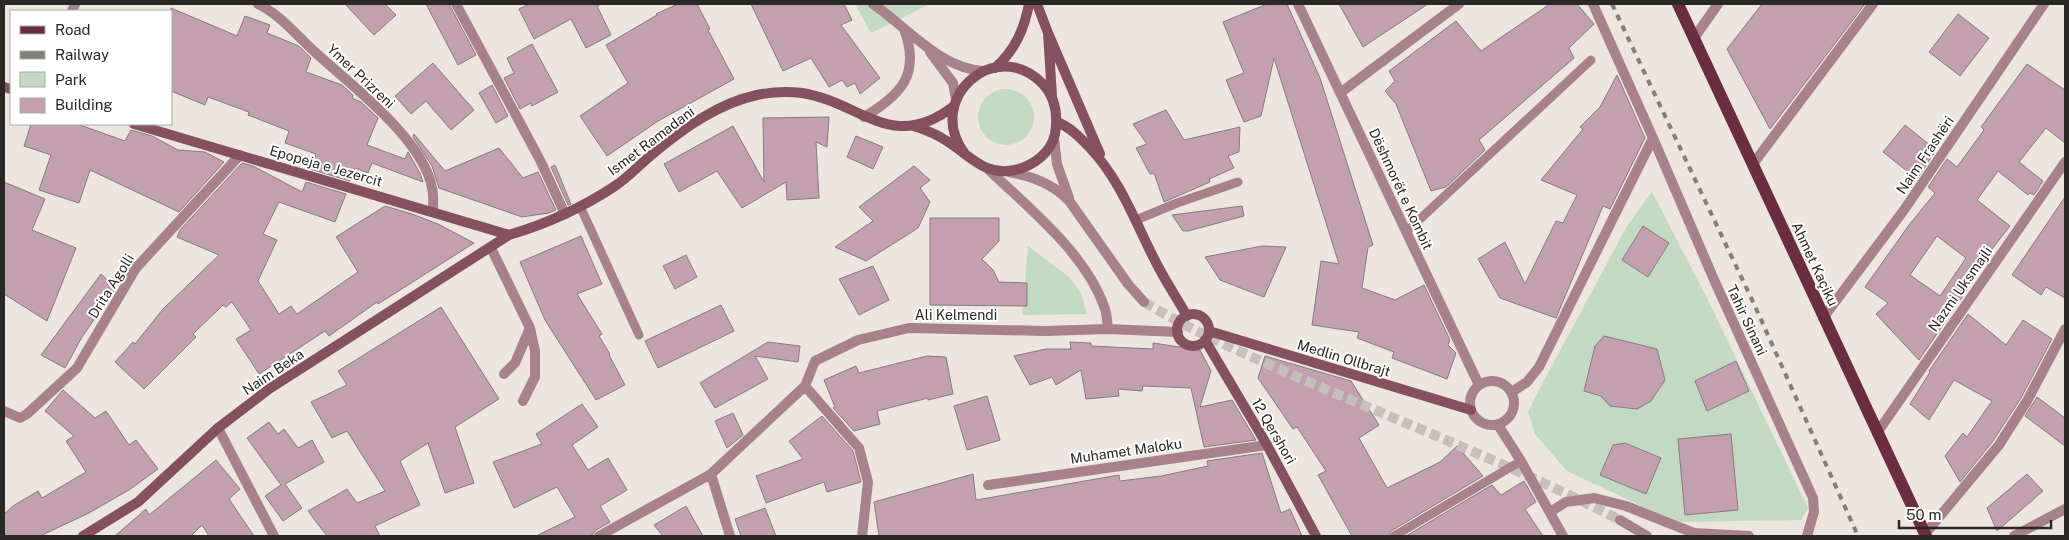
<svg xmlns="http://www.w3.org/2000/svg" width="2069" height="540" font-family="'Public Sans',sans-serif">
<rect width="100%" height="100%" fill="#ece6de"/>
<!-- green -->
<path fill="#c1dac1" d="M855,4h75l-59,29z
M978 117a28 28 0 1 1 56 0a28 28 0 1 1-56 0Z
M1652,192l57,110 99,206 -7,12 -120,2 -25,-9 -89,-42 -32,-37 -7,-22 11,-22 88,-164z
M1028,246l41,31 12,16 6,21 -65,1z"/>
<!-- building -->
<path fill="#c2a0b0" stroke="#857c80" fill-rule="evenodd" d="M345,4h40l11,11 -22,20z
M426,4h23l27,51 -18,10z
M529,4h72l-4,2 14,29 -25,13 -15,-29 -37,20 -15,-30z
M678,4h19l13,25 -2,1 26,49 -76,42 -51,35 -27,-40 48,-33 -22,-38 51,-30 -1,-1z
M751,4h93l8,16 -11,5 39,53 -20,16 -5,-11 -8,4 -5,-7 -13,7 -18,-29 -28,13z
M1267,4h20l33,74 53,167 -5,2 -6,41 33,12 29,-15 26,55 -2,5 8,8 -9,26 -55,-21 2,-6 -37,-14 2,-6 -47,-7 9,-64 18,3 -65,-206 -13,58 -17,6 -18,-42 18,-7 -21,-51z
M1339,4h89l-65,43z
M1550,4h27l17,20 -25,24 5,10 -95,82 6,10 -39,37 -15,4 -35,-87 -11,-13 10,-10 -6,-10 67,-50 25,30z
M1762,4h103l-95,125 -43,-80z
M171,8l66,28 8,-20 25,9 -3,8 32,13 12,12 -5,14 36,13 11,10 -1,3 9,4 17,16 -11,27 38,14 3,-7 12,21 3,9 -51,-19 -4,10 -13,-5 -5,13 -40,-12 6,-15 -31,-11 4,-12 -41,-16 1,-3 -41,-15 -3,8 -34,-14z
M1958,14l31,24 -29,38 -31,-24z
M532,44l26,48 -26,14 -1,-3 -11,6 -16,-31 10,-5 -7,-15z
M433,63l41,47 -23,20 -25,-29 -15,13 -16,-18z
M2027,64l38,26v53l-19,-15 -27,34 24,19 -9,14 -4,-2 -2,2 -30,-24 -21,29 33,26 -43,55 4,3 -52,76 -43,-46 12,-11 -23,-16 44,-62 26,-32 -7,-6 19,-28 10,8 27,-37 -3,-3zM1937,236l29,22 -26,38 -30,-21z
M1617,75l28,63 -35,71 -7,-3 -47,112 -56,-20 -22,-39 27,-17 20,42 31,-63 7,2 14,-28 -36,-15 42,-51 -3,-2 20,-20z
M492,85l16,31 -12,7 -17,-30z
M1166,110l18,30 56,-13 -1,25 -11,4 6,12 -25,11 1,3 -46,20 -10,-29 -4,1 -14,-26 11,-4 -14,-20z
M829,117l-2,30 -11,-5 3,56 -32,2 -1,-18 -44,26 -25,-37 -38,21 -15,-28 69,-38 31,56 -1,-64z
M31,124h46l48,17 6,-11 21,6 26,14 27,2 19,10 -45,50 -89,-42 -11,33 -40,-13 12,-35 -27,-9z
M1905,125l31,25 -19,29 -34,-27z
M414,134l31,37 54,-23 24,30 15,-6 18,38 -7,3 -27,4 -83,-29 -7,-22 -19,-29z
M856,136l27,11 -10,22 -26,-12z
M242,163l11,3 49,26 4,-10 40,12 -11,28 -56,-20 -16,32 14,6 -19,41 21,33 12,-8 6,8 61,-42 -22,-35 49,-31 27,8 26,10 36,19 -96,61 -1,-2 -48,34 -4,-5 -66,43 -23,-35 15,-9 -19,-28 -6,5 -3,-2 -30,29 3,3 -52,52 -29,-27 18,-20 2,2 28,-35 56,-54 -42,-18 3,-7z
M555,165l16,39 -3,1 -17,-38z
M914,166l16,14 -10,8 10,14 -12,26 -52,33 -31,-14 38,-26 -14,-14z
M4,182l41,17 -13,31 44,18 -29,73 -43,-27z
M2065,197v101l-19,-11 -5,8 -29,-20z
M1242,206l2,10 -56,15h-5l-11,-16z
M930,218h69v23l-17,18 11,11 6,12 28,1v23l-97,-1z
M1643,226l26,17 -21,34 -26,-17z
M581,236l21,48 -25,10 25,40 -3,2 11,18 -1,1 16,30 -29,15 -51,-80 -25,-58z
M1262,246l24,1 -22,50 -44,-17 -15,-23z
M686,255l11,22 -22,12 -12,-23z
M873,266l16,34 -30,15 -20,-36z
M101,274l15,14 -34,49 -17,31 -24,-13z
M721,305l13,26 -76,37 -13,-27z
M441,307l58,92 -44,28 19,56 -29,10 -17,-50 -28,18 20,44 -45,21 5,10h-53l-19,-25 39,-22 10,14 28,-12 -38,-60 -15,7 -21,-36 36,-17 -9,-14z
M1968,314l38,31 17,-25 29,19 -31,59 -28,43 -33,41 -15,-26 18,-23 4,4 25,-36 -38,-21 -25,40 -19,-16 20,-32 -1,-1z
M1604,336l53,13 8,31 -14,21 -14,8 -27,-3 -9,-10 -17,-5 11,-45z
M768,342l32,4 -2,16 -43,-6 13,23 -53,29 -15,-25z
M1070,342l21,1v3l62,3v-6l47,7 11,21 -11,36 32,-7 24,40 -52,7 -13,-59 -48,-2 -1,5 -24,-2 1,7 -33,3 -5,-29 -25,15 -4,-8 -22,8 -16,-29 32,-7h25z
M927,356l19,1 7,37 -25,6v-2l-51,13 3,13 -26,7 -21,-23 2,-1 -11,-27 32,-14 3,7z
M1265,356l86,25 28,44 -20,13 28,50 53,-26 17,-16 26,30 -92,55 -3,5h-36l-34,-61 8,-4 -29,-44 -4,2 -35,-51z
M1736,361l13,30 -42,20 -12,-30z
M63,390l32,28 11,-7 23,34 7,-5 22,29 -29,21 -42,24 -47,22h-36v-22l9,-8 25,-15 4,7 44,-26 -20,-31 8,-5 -29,-25z
M987,396l13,44 -33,10 -13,-44z
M2037,397l28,21v28l-40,-30z
M582,404l16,23 -26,18 16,25 20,-12 19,32 -27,16 10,16 -14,8 -3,4 -4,2h-53l39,-19 -18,-30 -43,21 -21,-46 49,-18 -6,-10z
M733,413l10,22 -16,13 -12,-27z
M822,416l31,35 8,31 -34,10 -3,-10 -58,21 -10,-27 47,-17 -14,-18z
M269,422l9,12 6,-5 14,19 14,-8 12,22 -39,22 17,24 -19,13 -18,-25 16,-11 -34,-47z
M1731,434l7,76 -53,5 -7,-76z
M1625,443l36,15 -15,36 -46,-19 13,-30z
M1262,453l19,60 9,-4 12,27h-423l-5,-34 99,-28 3,26 143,-25 1,6 41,-5 47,-10 -1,-5z
M216,460l24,29 -11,10 25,37h-45l-7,-11 -11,11h-76l31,-27 3,6z
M2027,474l16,17 -46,40 -10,-23z
M1524,481l12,21 -11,7 18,27h-137l86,-51 9,10z
M686,506l17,30h-40l-9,-11z
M765,508l11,28h-35l-6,-17z"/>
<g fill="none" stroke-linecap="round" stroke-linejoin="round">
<!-- street-tunnel -->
<path stroke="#c5c0b9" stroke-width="10" stroke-dasharray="10 5" stroke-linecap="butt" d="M1144,302c58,35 120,60 181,87 99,42 199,82 295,131"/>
<!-- lane -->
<path stroke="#a7828b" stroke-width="9" d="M580,206l59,129
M1136,220l41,-17 61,-21
M1406,232l185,-172
M1394,536l127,-75"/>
<!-- street -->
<path stroke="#a7828b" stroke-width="10" d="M258,4c23,11 39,32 58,49 35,32 108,87 116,135 2,8 1,16 1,23
M456,4l84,156 25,54
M873,4c34,23 67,65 111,67
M1298,4l181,381
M72,11l3,-7
M1694,38l24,-34
M930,52l23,31 3,16
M1340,93l119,-89
M864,117c37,-22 57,-43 40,-88
M1054,138l3,26 12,34
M1653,138l62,144 98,216 1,14 -7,24
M1753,164l120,-160
M989,170c40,38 96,83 115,136 3,7 3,15 4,23
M1009,172c23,4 45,12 61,30l58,82 16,18
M491,248l39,80 -15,35 -11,11
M1823,318l81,-108 140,-206
M1470 403a22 22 0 1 1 44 0a22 22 0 1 1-44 0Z
M805,386l54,62 9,34 -6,54
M1512,392l15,-10 12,-15 114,-229 -60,-134
M523,401l12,-24v-26l-5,-23
M4,411l16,7 7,-4 50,-46 59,-100 104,-113
M1498,425l23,36 42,75
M218,428l56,108
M1877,433l188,-271
M711,474l19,62
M988,485l279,-40
M1550,512l16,-10 28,-4 32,8 68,27 55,3
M1620,520l27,16
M1925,534l74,-89 28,-44 38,-72
M599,536l112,-62 94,-88 10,-25 43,-21 51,-12 136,3 63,-2 70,3
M2014,536l51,-27"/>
<!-- secondary -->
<path stroke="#85515f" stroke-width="10" d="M1037,4l11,29 4,63
M1048,33l52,121
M995,68c20,-18 29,-38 34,-64
M4,87l7,2
M1057,122c13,5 23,15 33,26 33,35 47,80 70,122 8,15 18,30 27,46
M134,124l375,111
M914,126c11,4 21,7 31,14 24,14 39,37 70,30 18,-4 36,-17 40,-36 3,-18 1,-36 -12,-50 -47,-49 -120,15 -78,70
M1177 330a16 16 0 1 1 32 0a16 16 0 1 1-32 0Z
M1209,331l262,79
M1205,340l62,105 49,91
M83,536l55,-34 80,-74 51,-39 240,-154c37,-11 73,-27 106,-49 14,-9 26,-23 40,-34 29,-24 64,-49 102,-57 14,-3 30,-4 45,-2 59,9 90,61 152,13"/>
<!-- primary -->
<path stroke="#6b2e41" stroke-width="12" d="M1678,4l248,532"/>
<!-- rail -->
<path stroke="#827e78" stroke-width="4" stroke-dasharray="6 6" stroke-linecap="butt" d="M1612,4l142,300 104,232"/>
</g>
<g text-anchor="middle" stroke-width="4" stroke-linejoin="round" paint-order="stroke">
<!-- street labels -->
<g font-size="14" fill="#2a2825" stroke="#fff">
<text transform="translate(361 76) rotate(43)" y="5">Ymer Prizreni</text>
<text transform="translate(651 141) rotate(-37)" y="5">Ismet Ramadani</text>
<text transform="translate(1925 155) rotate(-56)" y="5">Naim Frashëri</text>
<text transform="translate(326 166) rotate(16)" y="5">Epopeja e Jezercit</text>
<text transform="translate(1401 189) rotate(65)" y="5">Dëshmorët e Kombit</text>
<text transform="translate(1815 264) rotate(65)" y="5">Ahmet Kaçiku</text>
<text transform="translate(111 286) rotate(-58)" y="5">Drita Agolli</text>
<text transform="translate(1960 289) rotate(-55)" y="5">Nazmi Uksmajli</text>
<text x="956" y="320">Ali Kelmendi</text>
<text transform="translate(1747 320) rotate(65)" y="5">Tahir Sinani</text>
<text transform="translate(1344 358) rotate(17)" y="5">Medlin Ollbrajt</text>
<text transform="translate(273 372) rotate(-34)" y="5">Naim Beka</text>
<text transform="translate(1274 431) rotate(60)" y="5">12 Qershori</text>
<text transform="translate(1126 451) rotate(-8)" y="5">Muhamet Maloku</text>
</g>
</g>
<!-- border -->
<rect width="2069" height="540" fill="none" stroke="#2a2825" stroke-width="10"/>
<!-- legend -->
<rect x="10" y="10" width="162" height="115" fill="#ffffff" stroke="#aaa9a8"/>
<rect x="20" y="26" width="25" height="8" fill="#6b2e41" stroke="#aaa9a8"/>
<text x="55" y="35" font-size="15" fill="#2a2825">Road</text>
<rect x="20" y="51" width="25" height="8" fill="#827e78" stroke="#aaa9a8"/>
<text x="55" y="60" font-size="15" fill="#2a2825">Railway</text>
<rect x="20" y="72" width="25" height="15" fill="#c1dac1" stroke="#aaa9a8"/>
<text x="55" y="85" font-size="15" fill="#2a2825">Park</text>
<rect x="20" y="98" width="25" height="15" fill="#c2a0b0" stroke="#aaa9a8"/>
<text x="55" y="110" font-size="15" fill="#2a2825">Building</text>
<!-- scale -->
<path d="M1899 520v8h152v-8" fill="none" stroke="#2a2825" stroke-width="2.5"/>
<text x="1906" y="520" font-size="15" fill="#2a2825" stroke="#ffffff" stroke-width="4" paint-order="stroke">50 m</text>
</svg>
